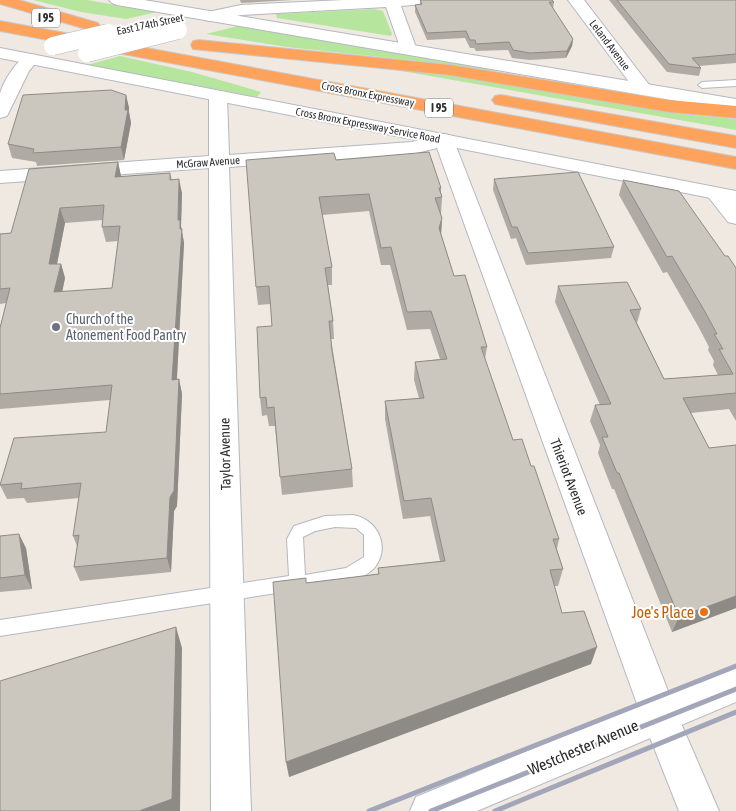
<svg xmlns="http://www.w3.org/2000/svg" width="736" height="811" font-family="'Asap Condensed',sans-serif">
<rect width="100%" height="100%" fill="#efe9e1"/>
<!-- green -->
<path fill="#b6e59e" d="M33,0h54l70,12 -31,7 -45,-7z
M374,9l9,2 9,23 -1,2 -114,-18 -1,-4z
M238,26l257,44 -2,2 -66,-10 -140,-15 -81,-13z
M120,56l72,16 69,20 -4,5 -170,-32z
M385,68l95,11 201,35 55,5v11z"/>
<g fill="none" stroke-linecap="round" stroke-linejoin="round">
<defs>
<path id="service" d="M736,80v6l-34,2 -4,-3 4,-3z
M353,515c24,4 38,31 22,52 -6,8 -18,12 -28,15l-347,54v-16l289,-44 -2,-37 7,-13 31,-10zM335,527l21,1 8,7v22l-18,11 -41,7 -2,-38 12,-6z"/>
<path id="minor" d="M344,0h96l-3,3 -36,3 16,44 -2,4h-12l-2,-4 -15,-43 -145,8 -32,6 -6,-2 -2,-3 2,-3 38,-8z
M568,0h16l66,86 3,4 -3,4 -6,1 -6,-1z
M30,54l6,1 3,4 -10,12 -20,41 -2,4 -7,2c0,-8 0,-17 0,-24 3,-12 18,-37 30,-40z
M218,91l6,1 3,4 2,59 183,-13 33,-8 7,2 225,578 42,97h-40l-38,-96 -204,-567 -25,6 -183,13 22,644h-40l-2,-643 -209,15v-12l209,-15v-60l3,-4z
M717,188l7,2 12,13v21l-8,-2 -22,-28 4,-4z"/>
<path id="secondary" d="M109,0h35l592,99v12l-619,-106 -5,-2z
M0,48l736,143v12l-736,-145z
M736,668v34l-259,109h-67l6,-14 230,-95z"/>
<path id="motorway" d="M0,0h19l79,23 2,3 -2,3h-12l-86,-25z
M0,21l736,136v12l-736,-138z
M199,40l251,25 219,35 67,6v12l-67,-6 -219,-37 -257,-26 -2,-4 2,-4z
M501,95l235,41v12l-241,-44 -3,-4 3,-4z"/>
</defs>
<!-- service casing -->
<use href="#service" stroke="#b4b7c1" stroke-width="2"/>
<!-- minor casing -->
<use href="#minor" stroke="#b4b7c1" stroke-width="2"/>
<!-- secondary casing -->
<use href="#secondary" stroke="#b4b7c1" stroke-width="2"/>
<!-- motorway casing -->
<use href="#motorway" stroke="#c9c9c9" stroke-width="2"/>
<!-- service -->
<use href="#service" fill="#fff" fill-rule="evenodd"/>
<!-- minor -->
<use href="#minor" fill="#fff" fill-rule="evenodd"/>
<!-- secondary -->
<use href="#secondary" fill="#fff" fill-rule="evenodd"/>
<!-- motorway -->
<use href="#motorway" fill="#ffa35c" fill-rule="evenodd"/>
<!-- rail -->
<path stroke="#a3a6b8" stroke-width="5" d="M369,811l367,-145
M431,811l305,-122
M495,811l241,-99"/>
<defs>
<path id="secondary-bridge" d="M53,46l55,-13
M87,53l91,-23"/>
</defs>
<!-- secondary-bridge casing -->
<use href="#secondary-bridge" stroke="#b4b7c1" stroke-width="19" stroke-linecap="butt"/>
<!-- secondary-bridge -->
<use href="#secondary-bridge" stroke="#fff" stroke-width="18"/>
</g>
<!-- wall -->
<path fill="#afaba4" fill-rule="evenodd" d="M240,0h53l-52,3z
M420,0l134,2 -1,7 20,30 -1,7 -6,12 -37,2 -17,-2 -4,-8 -32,1 -2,-3h-4l-5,-10 -38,2 -12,-28v-7l5,-1z
M609,0h127v63l-37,3 2,2 -2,8 -32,-4z
M126,95l3,13v4l2,11 -7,37 -87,6 -1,-4 -24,-4 -4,-14z
M336,160l105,28v5l1,4 -1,18 1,3 -1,16 13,42 33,71 -2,12 28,81 18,26 28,73 -2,10 6,20 -5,17h-4l8,27 29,51 -302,113 17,-194 72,-9v-6l62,-7 -10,-45 -27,3 -18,-100v-18l34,-3 -5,-18 1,-18 25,-3 -10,-30 -23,1 -17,-65h-9l-12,-54 -47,4 10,52v18h-4l5,36 1,18h-3l21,130 1,18 -71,8 -7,-69h-6l-2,-11 -5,1 -2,-18 12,-72 -1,-22 -13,1 -2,-18z
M118,162l3,15 49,-4 2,7 10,13 -1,33 3,17 -7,136h2l3,15 -5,112 -3,5 -3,61 -91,9 -6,-14 3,-21 -4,-10 6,-38 -52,5 -3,-5 -17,1 -7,-14 106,-53 4,-32 -110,9v-81l6,-25 -6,1v-70l11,-1zM103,220l-1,7 4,15 12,-1 -6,47 -50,4 3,-14 -4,-14h-4l8,-41z
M494,179l120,68 -3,11 -85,7 -10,-27 -5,1 -18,-49z
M623,180l102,76 11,12v153l-7,-12 -38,4 18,35 27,-3v163l-64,24 -58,-143h-2l-14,-36 2,-8 -10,-24 5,-16h5l-45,-103 3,-16 83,23 -4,14 27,56 54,-4 -5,-10 1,-4 -6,-11 1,-3 -11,-21 -31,-54 -4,1 -44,-78z
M0,536l26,12 6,41 -32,3z"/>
<!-- shaded-wall -->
<path fill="#8e8b86" d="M573,39l-1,7 -6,12 1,-7z
M126,95l3,13v4l2,11 -7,37 -3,-13z
M118,162l3,14 -2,15 -4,-14z
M179,179l3,14 -1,33 3,17 -8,151 -4,-14z
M60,208l5,15 -11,56 -5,-15z
M442,218l-1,18 -2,-8z
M61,264l4,14 -6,29 -5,-15z
M179,379l3,15 -5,112 -3,5 -3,61 -4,-14 3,-61z
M19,534l7,14 6,41 -7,-14z
M736,596v12l-64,24 7,-15z
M176,627l6,21 -2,163h-41z
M597,647l-6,17 -302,113 -3,-15z"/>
<!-- building -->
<path fill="#cbc7bf" stroke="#8e8b86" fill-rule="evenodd" d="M420,0h132l2,2h-5l24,37 -6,12 -37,2 -17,-3 -4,-8 -33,2 -1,-4h-5l-4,-9 -39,2 -12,-28 7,-1z
M617,0h119v54l-44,4 9,10 -32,-4z
M111,90l15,5 -1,15h3l-7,37 -88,6 1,-4 -26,-5 15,-49z
M429,152l12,36h-2l3,9 -7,1 7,20 -3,10 15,48 11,-1 22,72h-6l32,93 9,-1 9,27h3l25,73h-6l10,30 -13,1 12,43 22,-2 13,36 -311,115 -13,-180 33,-4v5l73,-9 -1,-6 67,-7 -14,-63 -27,3 -19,-100 39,-3 -9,-36 32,-3 -16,-48 -24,1 -16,-65 -10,1 -12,-54 -50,3 13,70 -7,1 8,53h-4l3,30 20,118 -72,8 -6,-70 -7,1 -1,-11 -6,1 -3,-71 15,-1 -3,-40 -13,1 -10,-127 88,-7 2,7z
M118,162l-3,15 55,-4v7l9,-1 -1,41h2v9h2l-10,151 7,-1 -5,112 -4,6 -3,61 -93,9 5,-32 -6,1 8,-53 -60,6 1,-6 -22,2 14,-47 92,-6 6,-47 -112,9v-66l10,-40 -10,1v-55l11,-1 18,-64zM104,205l-2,22 18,-1 -8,62 -58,4 7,-28h-12l11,-56z
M578,172l36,75 -86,6 -11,-26h-5l-18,-48z
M623,180l56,11 46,65h3l8,12v125l-53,5 26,50 27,-3v151l-57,21 -60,-144h-2l-15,-36h6l-13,-32 16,-1 -53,-118 69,-4 14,27 -11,1 34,69 69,-5 -14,-25h4l-9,-15h3l-13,-24 -32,-54 -5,1z
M19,534l6,41 -25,3v-42z
M176,627l-4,172 -33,12h-139v-130z"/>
<!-- markers -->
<circle fill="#6b7280" stroke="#fff" stroke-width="2" cx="56" cy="327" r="5"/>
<circle fill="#e8710a" stroke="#fff" stroke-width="2" cx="704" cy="612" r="5"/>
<g text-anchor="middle" stroke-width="4" stroke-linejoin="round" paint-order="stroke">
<!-- far-street labels -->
<g font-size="11" fill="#2e2e2e" stroke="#fff">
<text transform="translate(150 24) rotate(-12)" y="4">East 174th Street</text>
<text transform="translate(610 45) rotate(53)" y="4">Leland Avenue</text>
<text transform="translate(368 94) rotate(11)" y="4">Cross Bronx Expressway</text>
<text transform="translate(368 125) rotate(11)" y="4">Cross Bronx Expressway Service Road</text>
<text transform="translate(208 162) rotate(-4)" y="4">McGraw Avenue</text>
</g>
<!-- shield labels -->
<g fill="#fff" stroke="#6d6d6d" stroke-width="1">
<rect x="32" y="8.5" width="28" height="19" rx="4"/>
<rect x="425" y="98.5" width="28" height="19" rx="4"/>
</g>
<g font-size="12" font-weight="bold" fill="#2e2e2e">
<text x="46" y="22">I 95</text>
<text x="439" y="112">I 95</text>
</g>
<!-- worship labels -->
<g font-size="14" fill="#5b616d" stroke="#fff" text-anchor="start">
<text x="66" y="324">Church of the<tspan x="66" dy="16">Atonement Food Pantry</tspan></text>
</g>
<!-- street labels -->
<g font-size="14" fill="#2e2e2e" stroke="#fff">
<text transform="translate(225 454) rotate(-91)" y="5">Taylor Avenue</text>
<text transform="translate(569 477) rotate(69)" y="5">Thieriot Avenue</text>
</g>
<!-- near-food labels -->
<g font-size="16" fill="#c56008" stroke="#fff" text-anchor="end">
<text x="694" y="618">Joe's Place</text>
</g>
<!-- near-street labels -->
<g font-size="16" fill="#2e2e2e" stroke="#fff">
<text transform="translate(583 747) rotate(-23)" y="6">Westchester Avenue</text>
</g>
</g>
</svg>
